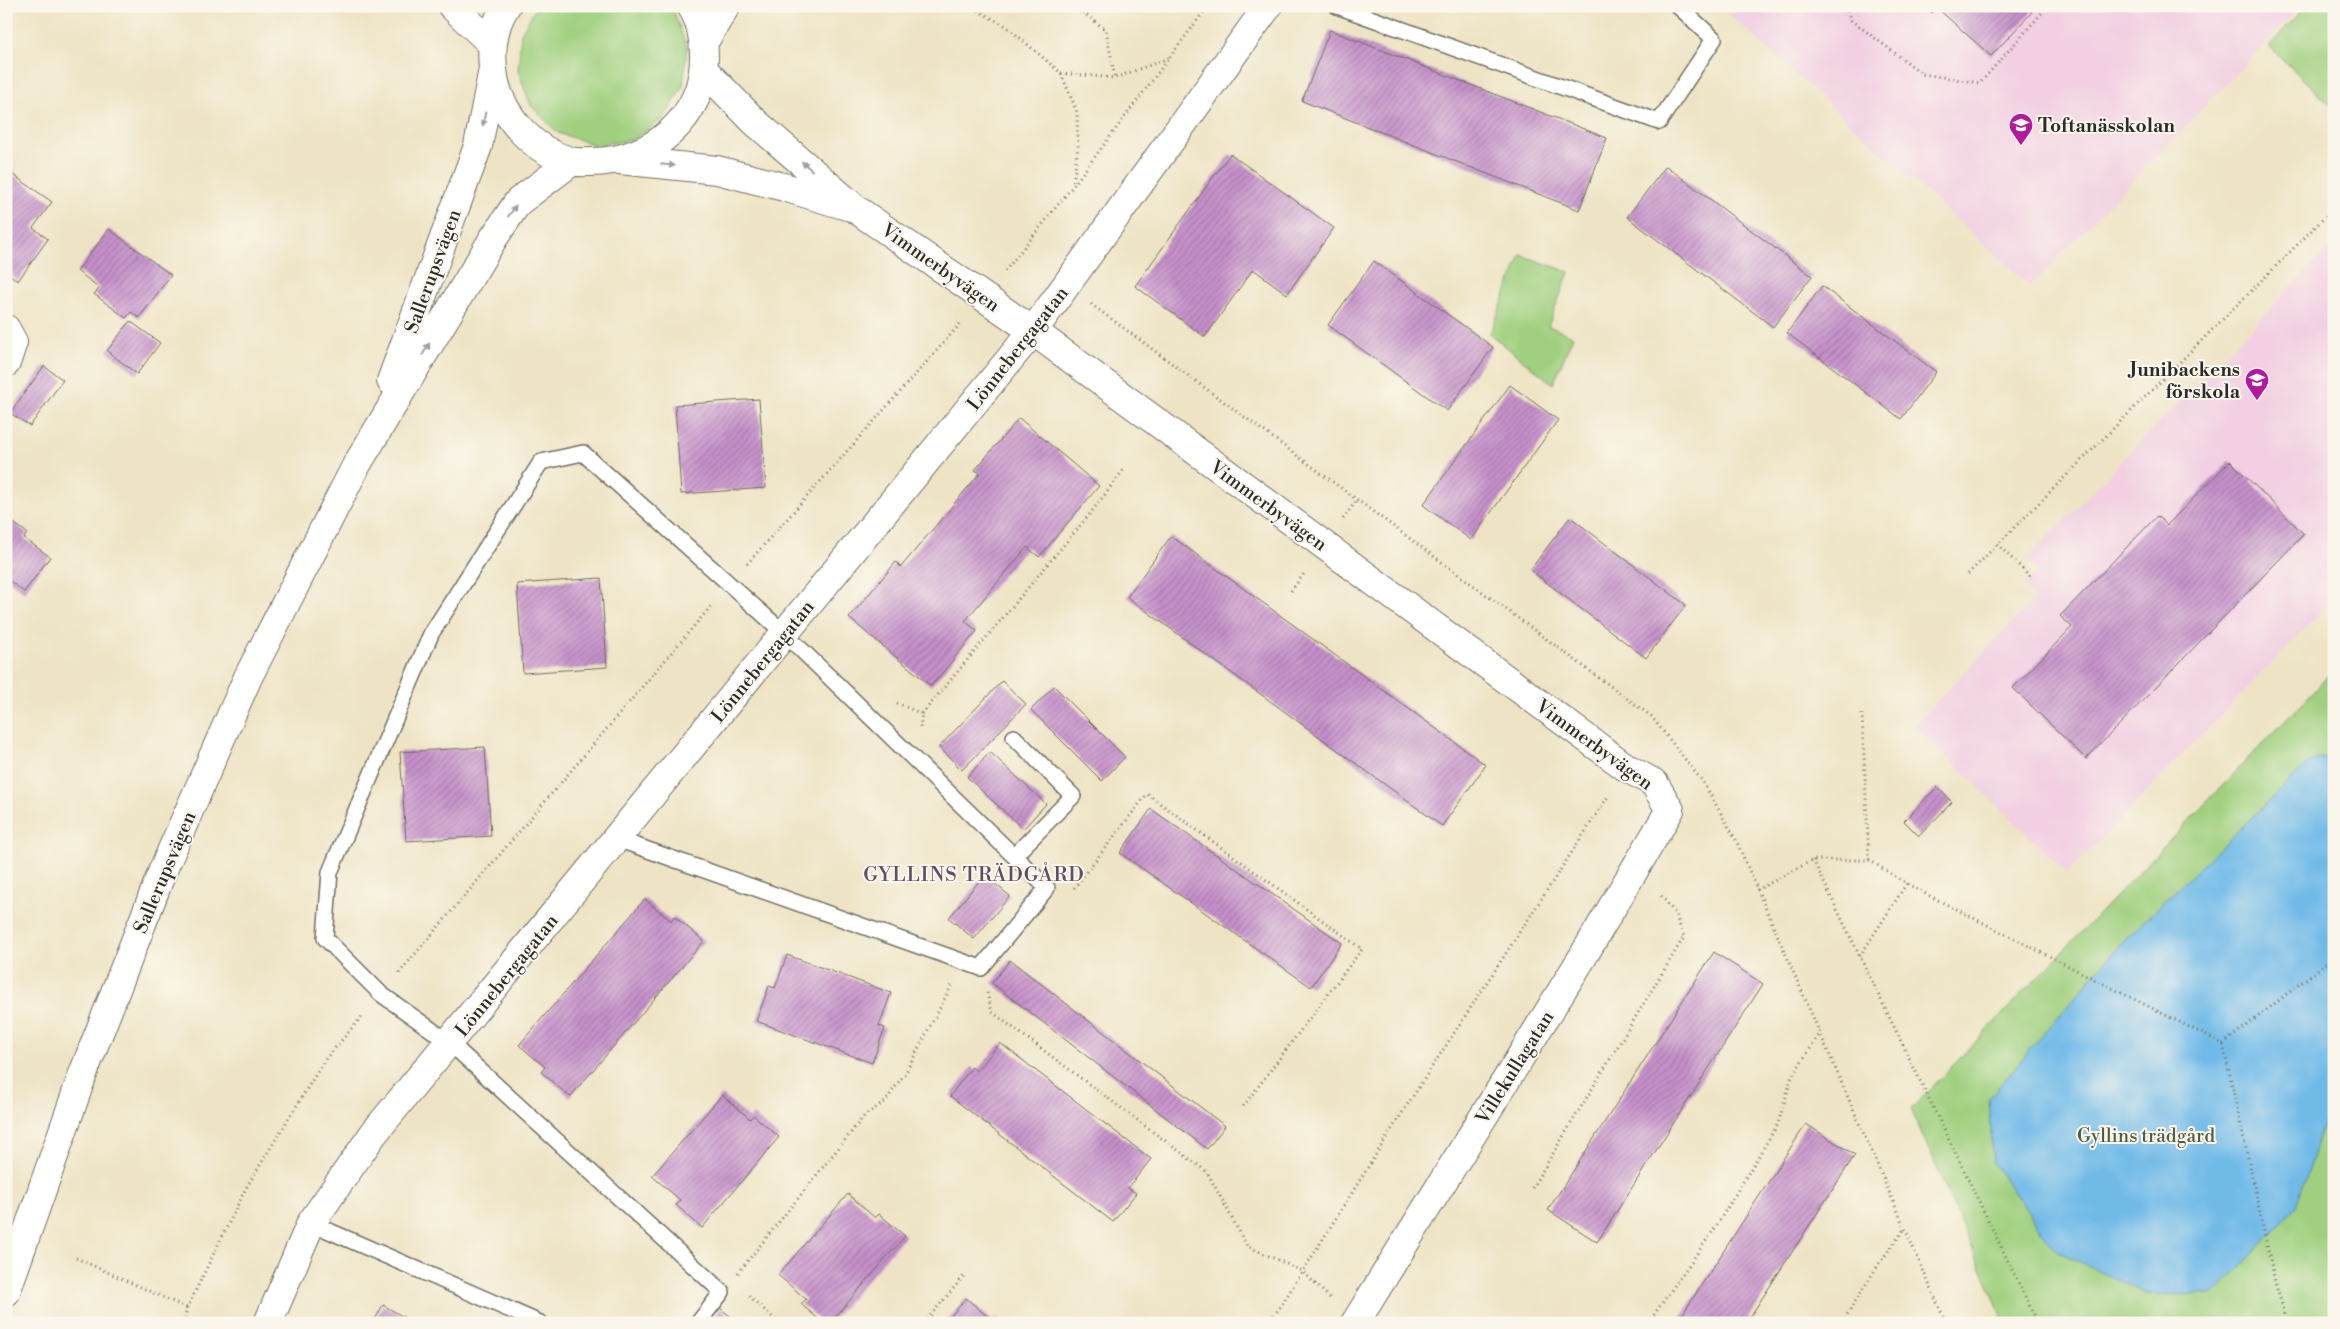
<svg xmlns="http://www.w3.org/2000/svg" width="2340" height="1329" font-family="'Libre Bodoni',serif">
<defs>
<pattern id="building-hatch" width="6" height="6" patternUnits="userSpaceOnUse" patternTransform="scale(1.25)"><rect width="6" height="6" fill="#c691cb"/><path d="M-1 1l2-2M0 6l6-6M5 7l2-2" fill="none" stroke="#a177a5"/></pattern>
</defs>
<rect width="100%" height="100%" fill="#fbf7ec"/>
<filter id="ink" filterUnits="userSpaceOnUse"><feTurbulence type="fractalNoise" baseFrequency=".02" numOctaves="2"/><feDisplacementMap in="SourceGraphic" scale="10" xChannelSelector="R" yChannelSelector="G"/><feConvolveMatrix kernelMatrix="1 2 1 2 8 2 1 2 1" color-interpolation-filters="sRGB"/></filter>
<filter id="wash" filterUnits="userSpaceOnUse"><feTurbulence type="fractalNoise" baseFrequency=".0096" numOctaves="4" result="noise"/><feDisplacementMap in="SourceGraphic" scale="20" xChannelSelector="R" yChannelSelector="G"/><feGaussianBlur stdDeviation="1.12" result="paint"/><feColorMatrix in="noise" values="0 0 0 0 0 0 0 0 0 0 0 0 0 0 0 0 0 1.4 0 .05"/><feComposite in="paint" operator="in"/></filter>
<g filter="url(#wash)">
<rect width="100%" height="100%" fill="#eee4c5"/>
<!-- built -->
<path fill="#f2cfe2" d="M1720,6h582l-272,280z
M2334,243v356l-266,274 -154,-148 121,-126 -11,-14 14,-15 -11,-11z"/>
<!-- green -->
<path fill="#a0d07f" stroke="#667e55" d="M537,6h130l7,6 13,36 -4,38 -19,32 -32,22 -37,5 -37,-12 -27,-27 -13,-35 3,-38z
M2306,6h28v103l-65,-63z
M1521,255l48,17 -21,54 25,10 -20,48 -63,-50z
M2334,670v653h-329l-94,-214z"/>
<!-- water -->
<path fill="#6fbae8" stroke="#4d728a" d="M2334,756v336l-38,114 -82,89 -68,-1 -91,-44 -62,-87 -4,-65 133,-156 189,-181z"/>
<g id="blocks">
<!-- building -->
<path fill="url(#building-hatch)" d="M1926,6h99l7,6 -41,44 -54,-48 -5,5z
M1330,30l277,108 -28,72 -277,-109z
M1230,154l104,74 -47,66 -34,-25 -48,68 -70,-51z
M1666,166l146,110 -39,51 -146,-110z
M12,174l40,28 -19,26 15,11 -30,42 -12,-9v-90z
M109,229l62,46 -32,43 -8,-6 -5,6 -32,-24 6,-6 -23,-17z
M1374,261l119,86 -46,64 -119,-86z
M1822,286l114,86 -35,47 -114,-86z
M130,321l30,22 -23,31 -30,-23z
M44,366l19,14 -33,46 -20,-13z
M1510,385l48,35 -87,120 -48,-35z
M759,399l7,89 -85,6 -6,-89z
M1019,418l80,68 -60,71 -12,-10 -62,74 12,10 -46,55 -82,-68 47,-56 5,5 79,-94 -5,-3z
M2230,461l74,73 -218,225 -73,-71 59,-61 -12,-11 97,-100 10,9z
M6,517l21,16 -3,5 26,19 -26,35 -18,-14z
M1570,517l116,88 -40,53 -116,-88z
M1171,536l315,229 -44,61 -315,-229z
M601,578l6,89 -84,6 -6,-89z
M1002,681l24,23 -64,66 -23,-23z
M1054,686l71,71 -23,24 -71,-71z
M485,747l6,89 -85,5 -6,-89z
M990,752l56,52 -23,25 -56,-52z
M1937,787l15,15 -33,34 -15,-15z
M1151,809l191,134 -31,44 -191,-134z
M984,875l26,21 -36,43 -25,-21z
M645,899l26,22 3,-5 30,25 -134,156 -29,-25 4,-5 -26,-22z
M1714,952l49,32 -166,258 -49,-32z
M787,955l104,38 -12,33 6,2 -13,35 -116,-42 13,-35 6,2z
M1010,960l215,166 -18,23 -215,-166z
M1000,1043l151,116 -23,29 8,5 -23,29 -163,-126 22,-29 5,4z
M722,1095l28,24 3,-4 26,22 -77,91 -26,-23 4,-5 -28,-24z
M1806,1124l49,31 -109,168h-69z
M848,1194l27,24 4,-4 26,22 -75,87h-7l-22,-19 5,-5 -28,-24z
M966,1298l28,24 3,-4 6,5h-58z
M383,1305l31,18h-41z
M720,1308l19,15h-30z"/>
</g>
</g>
<g filter="url(#ink)">
<use href="#blocks" fill-opacity="0" stroke="#6f6c61" stroke-width="1"/>
<g fill="none" stroke-linecap="round" stroke-linejoin="round">
<defs>
<path id="service" d="M1337,6l322,116 55,-83 -36,-33
M617,839l364,129 66,-80 -263,-255 -201,-180 -42,9 -110,172 -101,238 -5,66 56,56 69,49 272,249 -24,31
M1014,856l59,-60 -59,-59
M311,1223l229,100"/>
<path id="minor" d="M704,70l51,52 102,88 176,121 594,437 27,15 16,27 -88,148 -227,365
M619,160l98,10 67,17 63,19
M6,329l7,13 -7,21
M268,1323l43,-100 63,-90 659,-802 235,-325"/>
<path id="tertiary" d="M452,6l40,38"/>
<path id="secondary" d="M506,6c-15,22 -16,52 -11,77 9,36 39,68 75,78 7,2 16,1 23,1 59,-1 111,-44 111,-105 0,-18 -3,-36 -13,-51
M704,42l22,-36
M391,381l87,-235 14,-72
M6,1292l78,-221 79,-201 85,-193 108,-211 137,-227 25,-37 53,-40"/>
</defs>
<!-- service casing -->
<use href="#service" stroke="#6f6c61" stroke-width="18"/>
<!-- minor casing -->
<use href="#minor" stroke="#6f6c61" stroke-width="30"/>
<!-- tertiary casing -->
<use href="#tertiary" stroke="#6f6c61" stroke-width="30"/>
<!-- secondary casing -->
<use href="#secondary" stroke="#6f6c61" stroke-width="30"/>
<!-- path -->
<path stroke="#6f6c61" stroke-width="3" stroke-dasharray="1 4" stroke-linecap="butt" d="M969,6l37,20 55,47 16,39 1,34 -5,38
M1075,6l31,24 9,48
M1845,6l6,14 72,54 57,9 68,-77
M1061,73l54,5 54,-20
M1005,271l68,-85 135,-180
M1091,304l560,412 52,66 33,58 210,483
M1343,519l14,-19
M1997,544l34,33
M747,564l215,-242
M1968,574l366,-366
M1291,591l15,-20
M897,703l25,11 -2,14
M922,714l167,-199 36,-47
M1813,860l225,463
M1869,860l47,29 307,155 53,242 12,37
M1074,888l73,-94 215,155 -120,159
M1757,890l56,-30h56l-7,-146
M1860,956l47,-73
M399,973l313,-368
M987,993l5,19 215,160 40,74 55,25 30,29
M2223,1044l111,-87
M1532,1188l152,-251 -9,-24 -16,-20
M76,1258l111,50
M738,1273l127,-158 20,-13 22,-32 45,-85
M749,1296l30,27
M184,1323l3,-15 59,-120 78,-127 40,-47
M924,1323l40,-47
M1267,1323l12,-14 123,-196 207,-318
M1648,1323l67,-95 63,-104 14,-48 28,-42
M1842,1323l36,-58 27,-37"/>
<!-- service -->
<use href="#service" stroke="#fff" stroke-width="15"/>
<!-- minor -->
<use href="#minor" stroke="#fff" stroke-width="28"/>
<!-- tertiary -->
<use href="#tertiary" stroke="#fff" stroke-width="28"/>
<!-- secondary -->
<use href="#secondary" stroke="#fff" stroke-width="28"/>
</g>
<!-- one-way arrows -->
<defs><path id="oneway-solid" d="M-6-.8H1V-3.2L6.5 0L1 3.2V.8H-6Z" transform="scale(1.25)"/></defs>
<g fill="#a0a0a0">
<use href="#oneway-solid" transform="translate(484 119) rotate(101)"/>
<use href="#oneway-solid" transform="translate(668 165) rotate(6)"/>
<use href="#oneway-solid" transform="translate(807 166) rotate(-139)"/>
<use href="#oneway-solid" transform="translate(512 211) rotate(-55)"/>
<use href="#oneway-solid" transform="translate(426 349) rotate(-59)"/>
</g>
</g>
<!-- icons -->
<defs>
<symbol id="school-pin" viewBox="-11 -11 22 30"><path d="M0 17L-7.5 6A9.5 9.5 0 1 1 7.5 6Z" fill="#b5179e" stroke="#fbf7ec"/><path d="M0-5L7-2L0 1L-7-2ZM-4 1L0 2.5L4 1V4Q0 6-4 4Z" fill="#fff"/></symbol>
</defs>
<g fill-rule="evenodd">
<use href="#school-pin" x="2007" y="111" width="28" height="38"/>
<use href="#school-pin" x="2243" y="366" width="28" height="38"/>
</g>
<g text-anchor="middle" stroke-width="4" stroke-linejoin="round" paint-order="stroke">
<!-- poi labels -->
<g font-size="19" font-weight="bold" fill="#2b2b2b" stroke="#fbf7ec" text-anchor="start">
<text x="2038" y="132">Toftanässkolan</text>
<text x="2240" y="376" text-anchor="end">Junibackens<tspan x="2240" dy="22">förskola</tspan></text>
</g>
<!-- street labels -->
<g font-size="19" fill="#2b2b2b" stroke="#fbf7ec">
<text transform="translate(941 267) rotate(35)" y="7">Vimmerbyvägen</text>
<text transform="translate(432 271) rotate(-70)" y="7">Sallerupsvägen</text>
<text transform="translate(1017 348) rotate(-52)" y="7">Lönnebergagatan</text>
<text transform="translate(1269 505) rotate(36)" y="7">Vimmerbyvägen</text>
<text transform="translate(762 661) rotate(-51)" y="7">Lönnebergagatan</text>
<text transform="translate(1595 744) rotate(36)" y="7">Vimmerbyvägen</text>
<text transform="translate(164 872) rotate(-67)" y="7">Sallerupsvägen</text>
<text transform="translate(506 975) rotate(-51)" y="7">Lönnebergagatan</text>
<text transform="translate(1514 1067) rotate(-58)" y="7">Villekullagatan</text>
</g>
<!-- park labels -->
<g font-size="19" fill="#4e5d44" stroke="#fbf7ec">
<text x="2146" y="1142">Gyllins trädgård</text>
</g>
<!-- neighbourhood labels -->
<g font-size="20" letter-spacing="1" fill="#614f63" stroke="#fbf7ec">
<text x="974" y="881">GYLLINS TRÄDGÅRD</text>
</g>
</g>
<!-- margin -->
<rect width="2340" height="1329" fill="none" stroke="#fbf7ec" stroke-width="25"/>
</svg>
